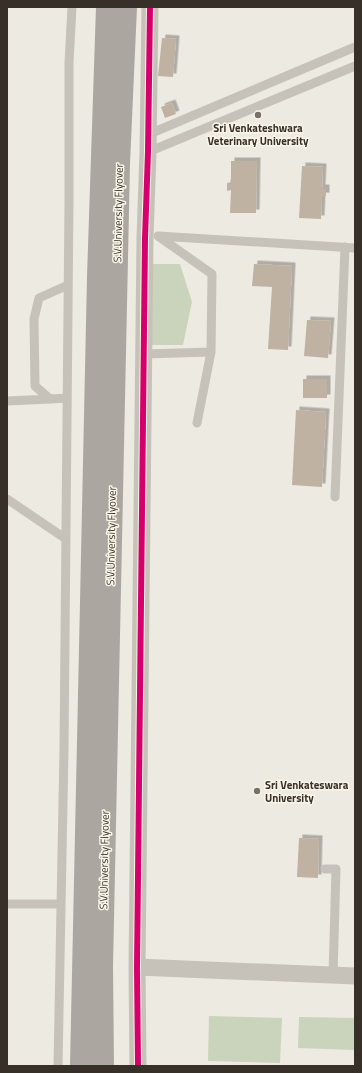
<svg xmlns="http://www.w3.org/2000/svg" width="362" height="1073" font-family="'Titillium Web',sans-serif">
<defs>
<filter id="shadow"><feDropShadow dx="3.5" dy="-3.5" stdDeviation="0" flood-color="#0004"/></filter>
</defs>
<rect width="100%" height="100%" fill="#edeae1"/>
<!-- green -->
<path fill="#cad3bb" d="M147,264h33l12,38 -9,43h-36z
M209,1016l73,2 -2,45 -72,-2z
M299,1017l56,1v32l-57,-2z"/>
<!-- building -->
<path fill="#c0b2a3" filter="url(#shadow)" d="M162,38l14,1 -3,38 -15,-1z
M172,103l4,11 -11,4 -4,-11z
M231,161h26l-1,52h-26l1,-23 -4,1v-8l4,-1z
M302,166l21,1 -1,21h4v8h-4l-1,23 -22,-1z
M254,264l38,2 -4,84 -20,-1 4,-62 -20,-1z
M307,320l24,1 -3,37 -24,-2z
M303,379h24v19h-24z
M296,410l30,2 -4,75 -30,-2z
M299,838l20,1 -1,39 -21,-1z"/>
<g fill="none" stroke-linecap="round" stroke-linejoin="round">
<!-- lane -->
<path stroke="#c6c2ba" stroke-width="9" d="M147,135l208,-88
M148,152l207,-86
M158,236l197,12
M144,354l67,-2 1,-78 -54,-38
M67,398l-17,1 -15,-13 -1,-67 5,-21 29,-13
M7,401l43,-2
M197,423l14,-71
M335,497l10,-250
M7,499l59,40
M325,869h11l-3,106
M7,904h54
M58,1066l6,-317 5,-547v-139l3,-56"/>
<!-- street -->
<path stroke="#c6c2ba" stroke-width="17" d="M137,967l218,9
M138,1066l-1,-99 8,-729 3,-86 2,-145"/>
<!-- primary -->
<path stroke="#aba7a0" stroke-width="22" d="M81,1066l17,-789 9,-270
M103,1066l-1,-100 17,-803 7,-156"/>
<defs>
<path id="cycleway" d="M138,1066l-1,-99 8,-729 3,-86 2,-145"/>
</defs>
<!-- cycleway casing -->
<use href="#cycleway" stroke="#faf5e9" stroke-width="8"/>
<!-- cycleway -->
<use href="#cycleway" stroke="#d6006c" stroke-width="6"/>
</g>
<!-- markers -->
<g fill="#777169" stroke="#faf5e9" stroke-width="1.5">
<circle cx="258" cy="115" r="4"/>
<circle cx="257" cy="791" r="4"/>
</g>
<g text-anchor="middle" stroke-width="3" stroke-linejoin="round" paint-order="stroke">
<!-- poi labels -->
<g font-size="11" font-weight="bold" fill="#373028" stroke="#faf5e9">
<text x="258" y="132">Sri Venkateshwara<tspan x="258" dy="13">Veterinary University</tspan></text>
<text x="265" y="789" text-anchor="start">Sri Venkateswara<tspan x="265" dy="13">University</tspan></text>
</g>
<!-- street labels -->
<g font-size="11" fill="#373028" stroke="#faf5e9">
<text transform="translate(118 213) rotate(-89)" y="4">S.V.University Flyover</text>
<text transform="translate(111 536) rotate(-89)" y="4">S.V.University Flyover</text>
<text transform="translate(104 860) rotate(-89)" y="4">S.V.University Flyover</text>
</g>
</g>
<!-- border -->
<rect width="362" height="1073" fill="none" stroke="#373028" stroke-width="16"/>
</svg>
